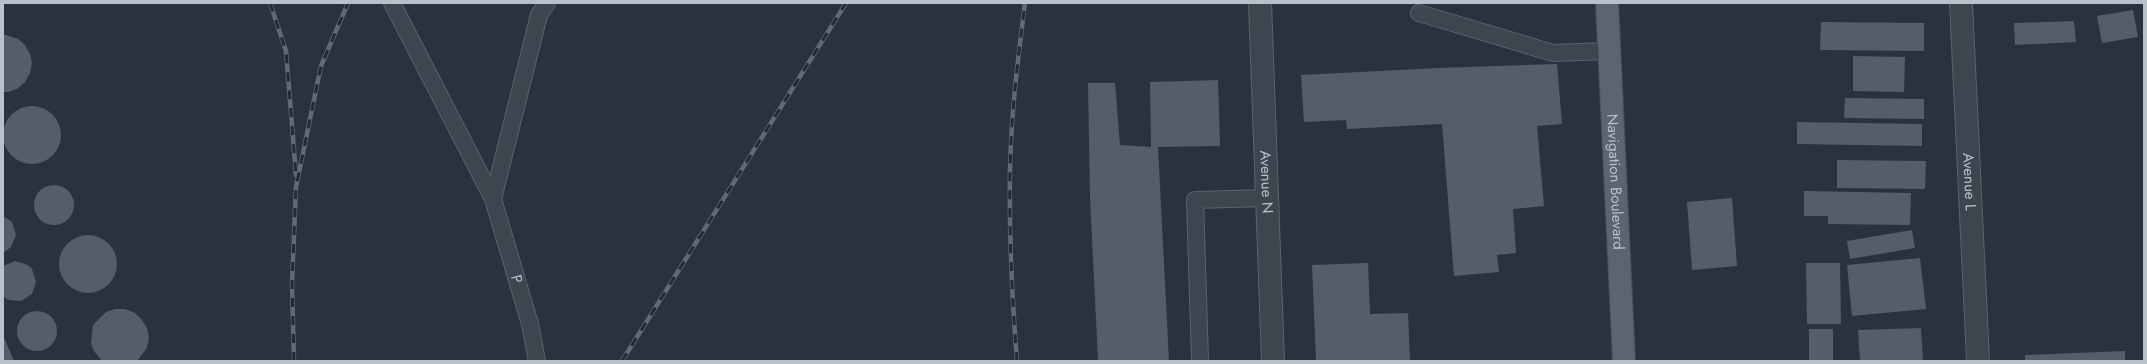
<svg xmlns="http://www.w3.org/2000/svg" width="2147" height="364" font-family="Jost,sans-serif">
<rect width="100%" height="100%" fill="#29333f"/>
<!-- building -->
<path fill="#535e69" d="M2133,10l5,27 -36,6 -5,-27z
M2074,21l2,21 -61,3 -1,-22z
M1821,22l103,1v28l-104,-1z
M3,34l15,5 7,6 5,9 2,9 -2,10 -5,9 -8,7 -9,3h-5z
M1853,56l52,1 -1,35 -51,-1z
M1557,64l5,60 -25,2 7,80 -31,3 3,44 -19,2 2,17 -45,4 -12,-152 -95,5 -1,-9 -42,2 -3,-47 137,-7z
M1218,80l2,66 -62,1 11,214h-71l-8,-164 -2,-114h27l5,62 31,2 -1,-65z
M1845,98l79,1v20l-80,-1z
M3 135a29 29 0 1 1 58 0a29 29 0 1 1-58 0Z
M1797,122l125,2v22l-125,-2z
M1837,160l89,1 -1,28 -88,-1z
M34 205a20 20 0 1 1 40 0a20 20 0 1 1-40 0Z
M1804,191l107,2 -1,32 -82,-1v-8h-24z
M1732,198l5,68 -45,4 -5,-68z
M3,216l9,6 4,13 -5,12 -8,6z
M1912,230l3,18 -65,11 -3,-18z
M59 264a29 29 0 1 1 58 0a29 29 0 1 1-58 0Z
M1920,258l6,51 -74,7 -5,-51z
M15,261l13,4 4,4 4,13 -4,12 -11,7 -13,-1 -5,-4v-30z
M1368,263l2,51 38,-1 2,48h-94l-4,-96z
M1806,263h34l1,61h-34z
M115,309h10l10,4 7,7 5,8 2,10 -2,10 -10,13h-35l-8,-10 -3,-8 2,-18 13,-13z
M17 331a20 20 0 1 1 40 0a20 20 0 1 1-40 0Z
M1921,328l2,33h-63l-2,-31z
M1809,329h24v32h-24z
M3,335l11,26h-11z
M2125,351v10h-100v-6z"/>
<g fill="none" stroke-linecap="round" stroke-linejoin="round">
<defs>
<g id="lane">
<path id="s1" d="M392,3l101,196 37,125 7,37"/>
<path d="M1419,13l134,40 56,-2"/>
<path d="M493,199l46,-184 8,-12"/>
<path d="M1200,361l-5,-161 72,-2"/>
</g>
<g id="street">
<path id="s2" d="M1260,3l13,358"/>
<path id="s3" d="M1961,3l17,358"/>
</g>
<g id="primary">
<path id="s4" d="M1607,3l17,358"/>
</g>
</defs>
<!-- lane casing -->
<use href="#lane" stroke="#5b636c" stroke-width="18"/>
<!-- street casing -->
<use href="#street" stroke="#5b636c" stroke-width="24"/>
<!-- primary casing -->
<use href="#primary" stroke="#474e58" stroke-width="24"/>
<!-- lane -->
<use href="#lane" stroke="#3d454f" stroke-width="16"/>
<!-- street -->
<use href="#street" stroke="#3d454f" stroke-width="22"/>
<!-- primary -->
<use href="#primary" stroke="#5b646f" stroke-width="22"/>
<defs>
<path id="rail" d="M270,3l16,48 10,124
M294,361l-2,-77 4,-97 25,-121 27,-63
M622,361l224,-358
M1017,361c-5,-63 -8,-128 -7,-191 1,-56 8,-112 15,-167"/>
</defs>
<!-- rail casing -->
<use href="#rail" stroke="#606a75" stroke-width="4.5"/>
<!-- rail -->
<use href="#rail" stroke="#222a34" stroke-width="3" stroke-dasharray="9" stroke-linecap="butt"/>
</g>
<g text-anchor="middle" stroke-width="3" stroke-linejoin="round" paint-order="stroke">
<!-- street labels -->
<g font-size="15" fill="#bac0c9" stroke="#222a34">
<text dy="5" stroke="none"><textPath href="#s2" startOffset="179">Avenue N</textPath></text>
<text dy="5" stroke="none"><textPath href="#s4" startOffset="179">Navigation Boulevard</textPath></text>
<text dy="5" stroke="none"><textPath href="#s3" startOffset="179">Avenue L</textPath></text>
<text dy="5" stroke="none"><textPath href="#s1" startOffset="304">P</textPath></text>
</g>
</g>
<!-- border -->
<rect width="2147" height="364" fill="none" stroke="#bac0c9" stroke-width="8"/>
</svg>
